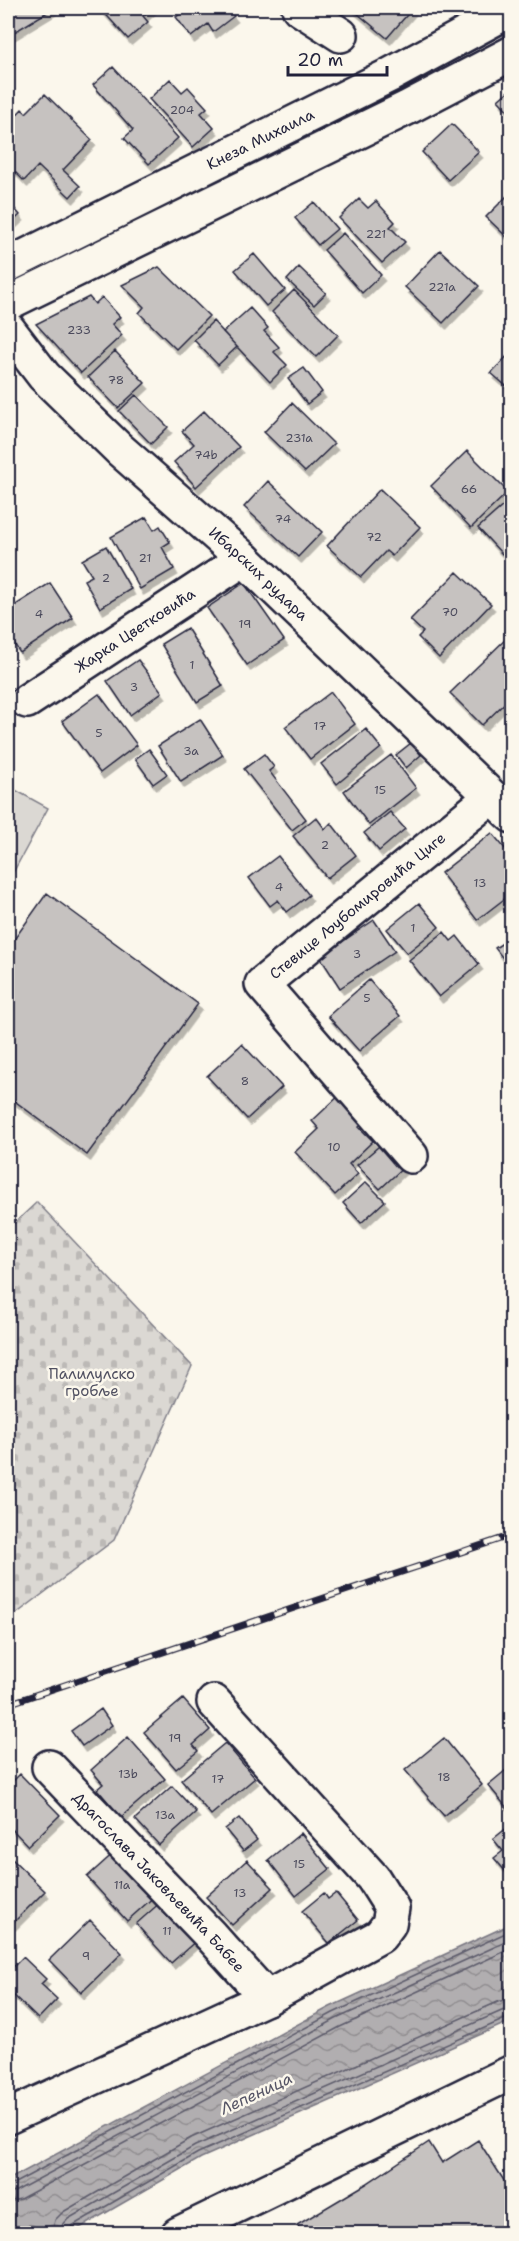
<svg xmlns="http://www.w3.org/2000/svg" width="519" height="2241" font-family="'Shantell Sans',sans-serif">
<defs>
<pattern id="cemetery-stones" width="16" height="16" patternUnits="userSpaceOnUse" patternTransform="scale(1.5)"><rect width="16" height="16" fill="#dbd8d3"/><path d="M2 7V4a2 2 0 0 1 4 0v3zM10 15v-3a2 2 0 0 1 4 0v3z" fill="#bcb9b6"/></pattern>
<pattern id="water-waves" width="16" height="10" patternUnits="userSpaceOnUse" patternTransform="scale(1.5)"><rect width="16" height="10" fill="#b1aeb0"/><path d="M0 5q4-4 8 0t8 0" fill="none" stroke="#908d90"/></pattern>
<filter id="shadow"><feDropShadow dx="3.5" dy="6" stdDeviation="0" flood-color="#0004"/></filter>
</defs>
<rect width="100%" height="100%" fill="#fbf7ec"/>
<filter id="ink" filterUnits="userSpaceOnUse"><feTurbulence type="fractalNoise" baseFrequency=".0167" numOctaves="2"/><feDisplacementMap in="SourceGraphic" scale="12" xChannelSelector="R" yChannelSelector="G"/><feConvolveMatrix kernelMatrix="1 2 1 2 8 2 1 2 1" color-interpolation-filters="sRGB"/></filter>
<g filter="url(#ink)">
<!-- green -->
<path fill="#dbd8d3" stroke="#7e7d87" stroke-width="1.5" d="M8,786l40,22 -40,74z"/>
<!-- cemetery -->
<path fill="url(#cemetery-stones)" stroke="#7e7d87" stroke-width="1.5" d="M37,1202l155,164 -78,174 -106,80v-391z"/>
<!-- water -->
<path fill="url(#water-waves)" stroke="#787681" stroke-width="1.5" d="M511,1924v97l-310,137 -130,75h-63v-53l322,-173z"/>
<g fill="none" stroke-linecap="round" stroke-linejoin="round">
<!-- shore -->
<path stroke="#5b5a6a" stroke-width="1.5" d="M8,2185l5,-1 320,-171 179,-83
M8,2193l8,-2 320,-172 176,-80
M8,2202l12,-3 320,-172 172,-79
M52,2234l3,-14 8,-8 128,-74 309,-137 12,-2
M61,2234l1,-8 6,-7 127,-73 309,-136 8,-2
M69,2234l3,-8 126,-73 314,-137"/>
</g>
<!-- building -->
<path fill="#c6c2c0" stroke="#22223b" stroke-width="1.5" filter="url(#shadow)" d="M8,8h46l-46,28z
M100,8h52l-9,8 5,6 -20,17z
M189,8h41l-2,1 6,7 -21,16 -5,-8 -17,13 -15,-20z
M351,8h62l-26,30z
M113,67l65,71 -29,26 -25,-26 9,-8 -40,-45z
M170,79l12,13 6,-5 19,21 -6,5 13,15 -21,19 -44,-48z
M512,88v27l-14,-15z
M45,94l47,46 -29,30 17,16 -10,11 -32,-31 -14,15 -16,-16v-41l14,-15 4,4z
M452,124l27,28 -31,28 -26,-28z
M512,191v51l-26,-25z
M359,199l9,9 8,-7 19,21 -5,5 15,15 -23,21 -43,-45z
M8,201l12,14 -12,11z
M314,202l23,27 -19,16 -23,-27z
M343,233l38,42 -19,18 -38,-43z
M440,250l39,36 -36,37 -38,-36z
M254,254l31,36 -19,16 -31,-36z
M159,267l50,49 -33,33 -37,-36 5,-6 -22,-22z
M299,267l27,26 -12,12 -27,-25z
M294,290l44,45 -22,22 -44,-45z
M89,297l6,7 7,-7 18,20 -8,7 10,11 -41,38 -45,-49z
M250,308l18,20 -4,3 15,16 -5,5 13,13 -17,17 -47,-50z
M213,321l24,26 -19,18 -24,-25z
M115,351l30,32 -27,25 -30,-31z
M512,351v40l-21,-18z
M304,368l18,24 -15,12 -19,-25z
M136,395l32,32 -17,17 -32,-33z
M292,403l42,41 -29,28 -41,-40z
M204,411l35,36 -43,40 -22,-25 20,-18 -12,-13z
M467,451l41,41 -37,36 -40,-42z
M268,481l54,51 -24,25 -54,-50z
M380,489l40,38 -28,29 -6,-5 -25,26 -34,-31z
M512,498v48l-10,8 -24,-26z
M146,517l8,13 6,-4 10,16 -8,5 12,22 -34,20 -29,-52z
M106,546l25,43 -31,19 -16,-28 8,-4 -10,-16z
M457,572l34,32 -52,54 -21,-21 5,-5 -13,-12z
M50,583l23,35 -53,35 -12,-19v-24z
M244,583l40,57 -37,25 -40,-57z
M187,628l36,58 -26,16 -36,-58z
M509,636l3,3v57l-30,29 -32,-32z
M138,660l24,32 -32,23 -23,-34z
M331,692l24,32 -45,35 -25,-32z
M99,694l38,51 -37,28 -38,-52z
M200,719l23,36 -42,27 -23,-36z
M366,729l15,19 -44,36 -16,-20z
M411,743l10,12 -15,13 -10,-13z
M149,749l18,25 -14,10 -18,-25z
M264,754l10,13 -5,4 37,48 -14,11 -48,-61z
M391,755l25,33 -47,37 -25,-34z
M390,812l15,17 -26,22 -15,-18z
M316,817l9,12 6,-6 25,32 -29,23 -34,-42z
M492,833l20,24v36l-35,27 -36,-47z
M278,856l31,39 -22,17 -9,-12 -8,6 -21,-28z
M47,893l151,111 -111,151 -79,-59v-148z
M419,903l20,24 -32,26 -20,-24z
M374,920l21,31 -55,37 -20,-31z
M444,932l7,9 6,-5 22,28 -40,33 -30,-37z
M512,937v33l-17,-22z
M369,980l31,36 -41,35 -31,-35z
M242,1044l40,43 -35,32 -40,-43z
M342,1093l25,27 -8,7 14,14 -24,23 9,10 -23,21 -40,-43 24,-23 -7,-8z
M385,1141l21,24 -26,24 -23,-24z
M366,1182l19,19 -24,22 -18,-20z
M183,1699l27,31 -17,15 5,6 -22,18 -32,-37z
M101,1709l11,16 -30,21 -11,-15z
M128,1737l37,42 -44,38 -24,-28 6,-5 -12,-14z
M444,1738l38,47 -38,31 -39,-46z
M225,1743l30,35 -44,37 -30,-35z
M512,1765v49l-24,-29z
M20,1774l40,41 -32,31 -20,-21v-39z
M172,1786l24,26 -37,33 -24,-26z
M239,1818l18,22 -14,11 -18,-22z
M508,1827l4,4v39l-5,3 -13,-15 9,-7 -10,-12z
M301,1833l29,36 -34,27 -28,-36z
M117,1850l40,44 -30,27 -40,-44z
M8,1855l37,36 -33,33 -4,-4z
M247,1860l26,28 -41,37 -26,-28z
M324,1893l4,6 8,-6 22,27 -29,23 -27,-32z
M163,1900l35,39 -27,24 -35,-39z
M90,1920l32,33 -41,40 -32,-33z
M23,1957l23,22 -5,5 16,15 -19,20 -30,-29v-18z
M478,2140l34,53v41h-209l-6,-9 69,-41 63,-42 13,21z"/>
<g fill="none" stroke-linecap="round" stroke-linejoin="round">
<defs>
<g id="minor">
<path d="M299,8l42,27"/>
<path id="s1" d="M8,329l36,47 75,73 125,110 268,257"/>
<path id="s2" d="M27,701l217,-142"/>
<path id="s3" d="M411,1156l-149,-172 229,-187"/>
<path id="s4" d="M49,1767l162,169 56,62"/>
<path d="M8,2117l259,-119 113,-62 9,-12 3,-16 -19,-30 -159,-176"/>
<path d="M178,2234l334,-162"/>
</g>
<g id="major">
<path id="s5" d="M8,265l382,-190 122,-66"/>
<path d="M8,303l399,-195 105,-55"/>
</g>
</defs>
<!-- minor casing -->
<use href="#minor" stroke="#22223b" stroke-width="38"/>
<!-- major casing -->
<use href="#major" stroke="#22223b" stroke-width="38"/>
<!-- minor -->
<use href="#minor" stroke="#fbf7ec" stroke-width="33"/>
<!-- major -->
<use href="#major" stroke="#fbf7ec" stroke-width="33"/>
<defs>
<path id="rail" d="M8,1704l504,-169"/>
</defs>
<!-- rail casing -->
<use href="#rail" stroke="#22223b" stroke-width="7"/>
<!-- rail -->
<use href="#rail" stroke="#fbf7ec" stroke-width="4.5" stroke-dasharray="14" stroke-linecap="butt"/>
</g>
</g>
<g text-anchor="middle" stroke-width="5" stroke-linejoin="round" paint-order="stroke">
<!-- number labels -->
<g font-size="12" fill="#4b4a5c">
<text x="182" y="114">204</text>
<text x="376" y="238">221</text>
<text x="442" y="291">221a</text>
<text x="79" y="334">233</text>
<text x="116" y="384">78</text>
<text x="299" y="442">231a</text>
<text x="206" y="459">74b</text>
<text x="469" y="493">66</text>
<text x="283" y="523">74</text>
<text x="374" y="541">72</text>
<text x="145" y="562">21</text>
<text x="106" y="582">2</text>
<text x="450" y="616">70</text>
<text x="39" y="618">4</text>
<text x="245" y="628">19</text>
<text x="192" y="669">1</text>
<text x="134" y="691">3</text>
<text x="320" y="730">17</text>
<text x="99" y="737">5</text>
<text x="191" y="755">3a</text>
<text x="380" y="794">15</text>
<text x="325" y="849">2</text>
<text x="480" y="887">13</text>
<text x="279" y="891">4</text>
<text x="413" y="932">1</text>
<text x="357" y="958">3</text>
<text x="367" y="1002">5</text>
<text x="245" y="1085">8</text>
<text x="334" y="1151">10</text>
<text x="175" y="1742">19</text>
<text x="128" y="1778">13b</text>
<text x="444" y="1781">18</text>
<text x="218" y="1783">17</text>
<text x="165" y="1819">13a</text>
<text x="299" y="1868">15</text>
<text x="122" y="1889">11a</text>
<text x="240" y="1897">13</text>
<text x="167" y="1935">11</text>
<text x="86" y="1960">9</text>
</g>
<!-- street labels -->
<g font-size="15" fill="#22223b" stroke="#fbf7ec">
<text dy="5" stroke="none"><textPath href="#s5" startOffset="282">Кнеза Михаила</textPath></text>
<text dy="5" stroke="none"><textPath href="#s1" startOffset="351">Ибарских рудара</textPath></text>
<text dy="5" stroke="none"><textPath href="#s2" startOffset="129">Жарка Цветковића</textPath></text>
<text dy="5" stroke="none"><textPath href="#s3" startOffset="351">Стевице Љубомировића Циге</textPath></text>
<text dy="5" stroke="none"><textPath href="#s4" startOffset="159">Драгослава Јаковљевића Бабее</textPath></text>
</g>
<!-- park labels -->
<g font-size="15" fill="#505061" stroke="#fbf7ec">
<text x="92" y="1379">Палилулско<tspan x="92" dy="17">гробље</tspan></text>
</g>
<!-- water labels -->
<g font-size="16" font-style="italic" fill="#545364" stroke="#fbf7ec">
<text transform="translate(256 2093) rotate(-25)" y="6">Лепеница</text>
</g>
</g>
<!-- margin -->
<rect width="519" height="2241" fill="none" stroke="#fbf7ec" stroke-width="30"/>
<rect x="15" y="15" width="489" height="2211" fill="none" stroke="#22223b" stroke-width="2" filter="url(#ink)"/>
<!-- scale -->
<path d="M288 66v9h99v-9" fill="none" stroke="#22223b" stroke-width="3"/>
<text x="297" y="66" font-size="18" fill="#22223b" stroke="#fbf7ec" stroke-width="4.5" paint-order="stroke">20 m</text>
</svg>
